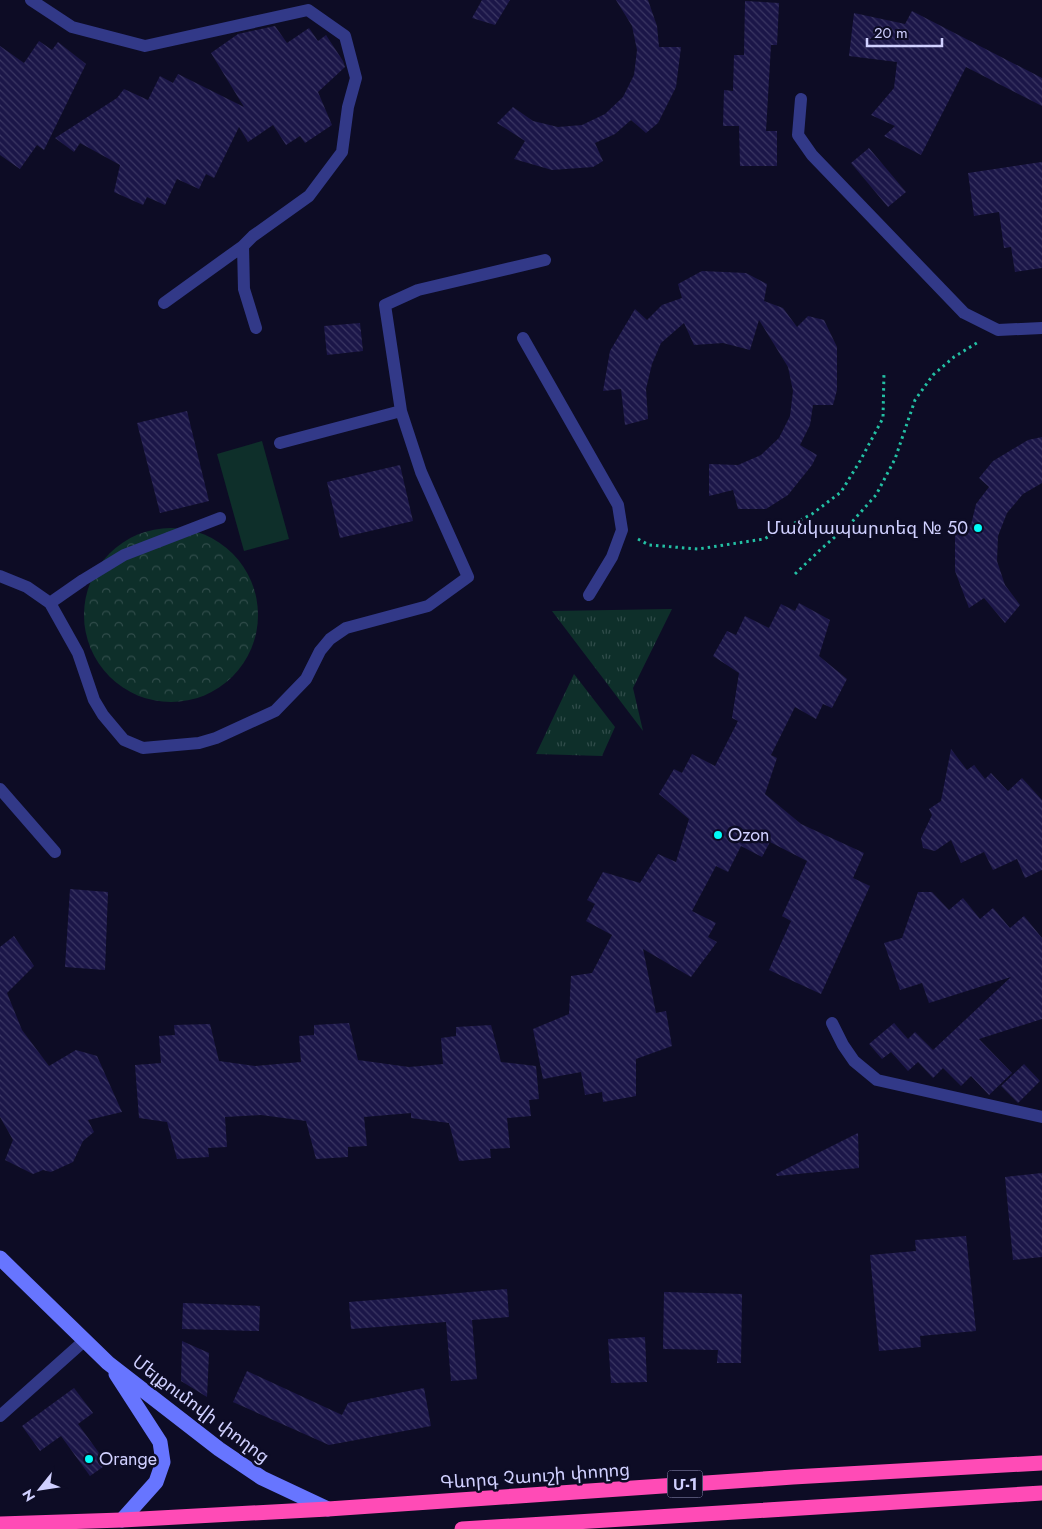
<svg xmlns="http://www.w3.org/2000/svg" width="1042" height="1529" font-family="Jost,'Noto Sans Armenian',sans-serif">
<defs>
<pattern id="grass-tufts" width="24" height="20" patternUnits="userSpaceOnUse" patternTransform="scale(1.25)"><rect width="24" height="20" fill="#0e2f2a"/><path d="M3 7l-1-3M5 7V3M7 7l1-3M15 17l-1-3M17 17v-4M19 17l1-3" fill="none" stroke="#304c4a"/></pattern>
<pattern id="park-crowns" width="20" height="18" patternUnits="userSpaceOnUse" patternTransform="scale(1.25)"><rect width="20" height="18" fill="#0e2f2a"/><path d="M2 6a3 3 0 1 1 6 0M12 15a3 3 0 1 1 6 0" fill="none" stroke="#304c4a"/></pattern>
<pattern id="building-back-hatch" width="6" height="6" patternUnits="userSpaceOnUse" patternTransform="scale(1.25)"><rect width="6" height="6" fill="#1b1648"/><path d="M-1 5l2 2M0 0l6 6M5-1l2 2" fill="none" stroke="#3b3763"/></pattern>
</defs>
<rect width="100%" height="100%" fill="#0d0c25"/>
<!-- grass -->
<path fill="url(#grass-tufts)" d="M672,609l-39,79 10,43 -91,-120z
M574,674l41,53 -13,29 -66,-2z"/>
<!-- park -->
<path fill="url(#park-crowns)" d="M84 615a87 87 0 1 1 174 0a87 87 0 1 1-174 0Z"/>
<!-- garden -->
<path fill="#0e2f2a" d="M262,441l27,98 -45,12 -27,-97z"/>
<!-- building -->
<path fill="url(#building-back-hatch)" d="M482,0h28l-15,25 -23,-7z
M616,0h32l9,26 2,21h22l-5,40 -18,36 -12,10 -15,-13 -16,14 -20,9 8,18 -10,6 -41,3 -38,-11 11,-18 -28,-18 16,-16 20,14 25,6 24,-2 23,-11 18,-17 11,-22 3,-25 -5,-24z
M745,1l34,2 -2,42h-6l-5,86h11v35h-37l-1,-40h-16l1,-36 9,1 1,-36h10z
M912,11l130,67v28l-76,-39 -45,88 -37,-19 11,-10 -24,-11 23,-27 3,-26 -48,-6 5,-43 51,11z
M275,26l12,17 22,-15 9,13 8,-6 17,26 2,6 -27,25 14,33 -27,18 -5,-7 -14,9 -13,-20 -25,17 -9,-15 -25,51 -8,-4 -7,15 -22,-10 -12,26 -18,-8 -4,8 -29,-13 6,-27 -40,-22 -6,9 -19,-14 62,-40 7,-9 24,11 12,-24 13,7 5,-9 66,33 -33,-54 27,-19z
M39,41l13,9 6,-8 28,22 -42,86 -7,-5 -17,24 -20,-14v-109l24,17z
M869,148l37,44 -18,15 -37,-44z
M1042,162v106l-27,4 -4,-25 -7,1 -5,-36 -25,4 -6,-43z
M702,271l44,2 21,11 -3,17 19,7 14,19 11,-11 16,4 13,27v43l-4,15h-20l-3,20 -10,20 17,10 -5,10 -24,30 -22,14h-28l-5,-19 -24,6v-32l29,1 23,-10 18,-17 11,-22 3,-25 -5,-24 -29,-47 -9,30 -27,-7 -29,2 -10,-22 -23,20 -9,21 -6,25 2,30 -23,6 -4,-36 -18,2 7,-40 25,-42 12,11 15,-15 20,-7 -4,-14z
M360,323l3,28 -36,4 -3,-29z
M187,411l22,90 -49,12 -23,-90z
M1042,437v46l-19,11 -16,19 -9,23 -1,25 8,24 15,20 -15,18 -21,-25 -15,10 -14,-37v-49l16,3 5,-21 13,-17 -10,-9 14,-17 35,-21z
M400,465l13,56 -73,17 -13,-56z
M799,603l31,17 -11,36 28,23 -15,29 -9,-4 -7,15 -21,-12 -24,48 6,3 -12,36 36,30 63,29 -11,25 17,8 -49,108 -52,-24 22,-49 -9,-5 25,-55 -37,-19 -8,15 -21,-11 -13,26 -12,-6 -24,45 24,12 -8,14 9,5 -26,35 -48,-28 13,64 10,-2 6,35 -36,13v37l-33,6 -1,-10 -17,3 -4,-23 -38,7 -10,-50 36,-15 2,-38 21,-3 20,-38 -26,-14 9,-17 -8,-4 16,-28 37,11 18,-29 18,8 13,-43 -30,-25 15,-25 8,4 10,-19 23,12 23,-45 -6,-3 7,-45 -26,-17 14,-25 9,4 9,-19 24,12 12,-24 14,7z
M951,749l16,21 7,-5 11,14 6,-6 17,18 14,-13 20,22v70l-17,8 -8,-19 -24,11 -9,-18 -23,11 -10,-23 -16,11 -12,-3 -2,-10 11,-23 -3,-6 12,-8z
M70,889l38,3 -3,78 -40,-3z
M918,892h14l17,18 14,-12 17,21 13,-11 17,20 14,-12 18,22v81l-63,20 33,34 -23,22 -18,-19 -10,10 -18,-18 -10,10 -15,-16 -10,9 -17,-19 -9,7 -13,-15 25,-21 14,16 7,-7 18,18 78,-73 -82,26 -7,-20 -22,7 -16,-47 18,-5z
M14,936l20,30 -27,27 15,37 27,36 27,-16 21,6 25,56 -34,8 6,12 -11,9 -10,21 -22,10 -8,-2 -10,4 -28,-14 8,-20 -13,-23v-170z
M349,1023l9,37 51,7 34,-3 -2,-26 15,-2v-9l35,-2 10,37 35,4 3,33 -10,1 2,16 -24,2 3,30 -20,1 1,9 -32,3 -10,-38 -38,-5v-5l-47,4 3,29 -19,1v10l-32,2 -10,-38 -45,-6 -36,2 2,30 -19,1 1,9 -32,2 -10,-37 -28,-4 -4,-53 26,-2 -2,-27 16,-1 -1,-10 36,-1 9,37 36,5 46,-4 -2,-26 15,-1v-10z
M1024,1064l16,17 -22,22 -17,-17z
M858,1133l1,35 -82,8 -1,-2z
M1042,1173v84l-29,3 -8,-83z
M966,1236l10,95 -56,5 1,11 -42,4 -9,-96 46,-4 -1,-11z
M507,1289l2,28 -37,3 5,59 -26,2 -5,-59 -95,7 -2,-27z
M664,1292l78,2 -1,69h-24l1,-13 -55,-1z
M183,1303l77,3 -1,25 -77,-2z
M645,1337l2,45 -36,1 -3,-44z
M182,1341l27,12 -2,44 -26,-16z
M247,1371l95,44 6,-12 76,-15 7,38 -102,19 -96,-43z
M74,1388l19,25 -15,11 29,40 -17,12 -29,-40 -21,15 -18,-25z"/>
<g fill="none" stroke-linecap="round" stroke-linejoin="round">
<!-- path -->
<path stroke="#23c0a4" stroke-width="3" stroke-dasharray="2.5 4" stroke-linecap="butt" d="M638,539l11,6 49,4 66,-10 48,-25 29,-22 19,-31 23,-43 1,-46
M795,574l26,-25 30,-26 25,-28 19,-36 20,-59 18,-25 21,-18 26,-16"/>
<!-- lane -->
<path stroke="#323988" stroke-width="12" d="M31,0l41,27 73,19 163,-36 37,26 11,42 -8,29 -6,45 -33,44 -56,40 -10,10 -79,57
M801,99l-3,36 14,20 152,158 34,17 44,-2
M243,246l1,43 12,39
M523,338l95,167 4,25 -10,27 -23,38
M280,443l121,-32
M0,576l27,11 23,16 28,50 16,47 9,15 21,25 19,8 56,-5 17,-5 59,-27 31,-32 14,-28 10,-12 16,-11 82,-22 40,-29 -47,-105 -20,-61 -16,-106 33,-15 127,-30
M50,603l33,-23 41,-25 96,-37
M0,789l55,63
M832,1023l11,22 11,16 23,19 165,37
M0,1416l84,-75"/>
<!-- secondary -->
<path stroke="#6775ff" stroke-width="15" d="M0,1258l108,105 111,86 43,29 66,31
M116,1374l44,68 3,20 -7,20 -34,38"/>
<!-- highway -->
<path stroke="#ff4bb6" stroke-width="15" d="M0,1524l122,-4 206,-11 465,-32 249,-14
M462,1529l580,-36"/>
</g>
<!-- markers -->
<g fill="#00fbf7" stroke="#0d0c25" stroke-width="2">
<circle cx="978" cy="528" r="5"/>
<circle cx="718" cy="835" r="5"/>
<circle cx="89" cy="1459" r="5"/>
</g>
<g text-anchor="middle" stroke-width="5" stroke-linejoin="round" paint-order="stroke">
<!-- shield labels -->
<rect fill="#0d0c25" stroke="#9695be" stroke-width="1" x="667.5" y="1470.5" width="35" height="27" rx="4"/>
<g font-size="16" font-weight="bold" fill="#d0d0ff">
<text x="685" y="1490">Մ-1</text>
</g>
<!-- poi labels -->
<g font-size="18" fill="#d0d0ff" stroke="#0d0c25" text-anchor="start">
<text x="968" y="534" text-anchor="end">Մանկապարտեզ № 50</text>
<text x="728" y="841">Ozon</text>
<text x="99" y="1465">Orange</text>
</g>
<!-- street labels -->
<g font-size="18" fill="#d0d0ff" stroke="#0d0c25">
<text transform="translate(201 1409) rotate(37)" y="6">Մելքումովի փողոց</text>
<text transform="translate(535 1476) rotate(-4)" y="6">Գևորգ Չաուշի փողոց</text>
</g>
</g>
<!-- north arrow -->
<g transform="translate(40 1489) rotate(240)" stroke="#0d0c25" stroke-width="4" paint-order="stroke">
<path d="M0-4L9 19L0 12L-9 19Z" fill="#d0d0ff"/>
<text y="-8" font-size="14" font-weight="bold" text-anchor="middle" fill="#d0d0ff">N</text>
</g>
<!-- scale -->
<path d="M867 38v8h75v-8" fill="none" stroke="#d0d0ff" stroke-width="2.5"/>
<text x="874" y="38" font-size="15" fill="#d0d0ff" stroke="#0d0c25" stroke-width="4" paint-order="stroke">20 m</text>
</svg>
